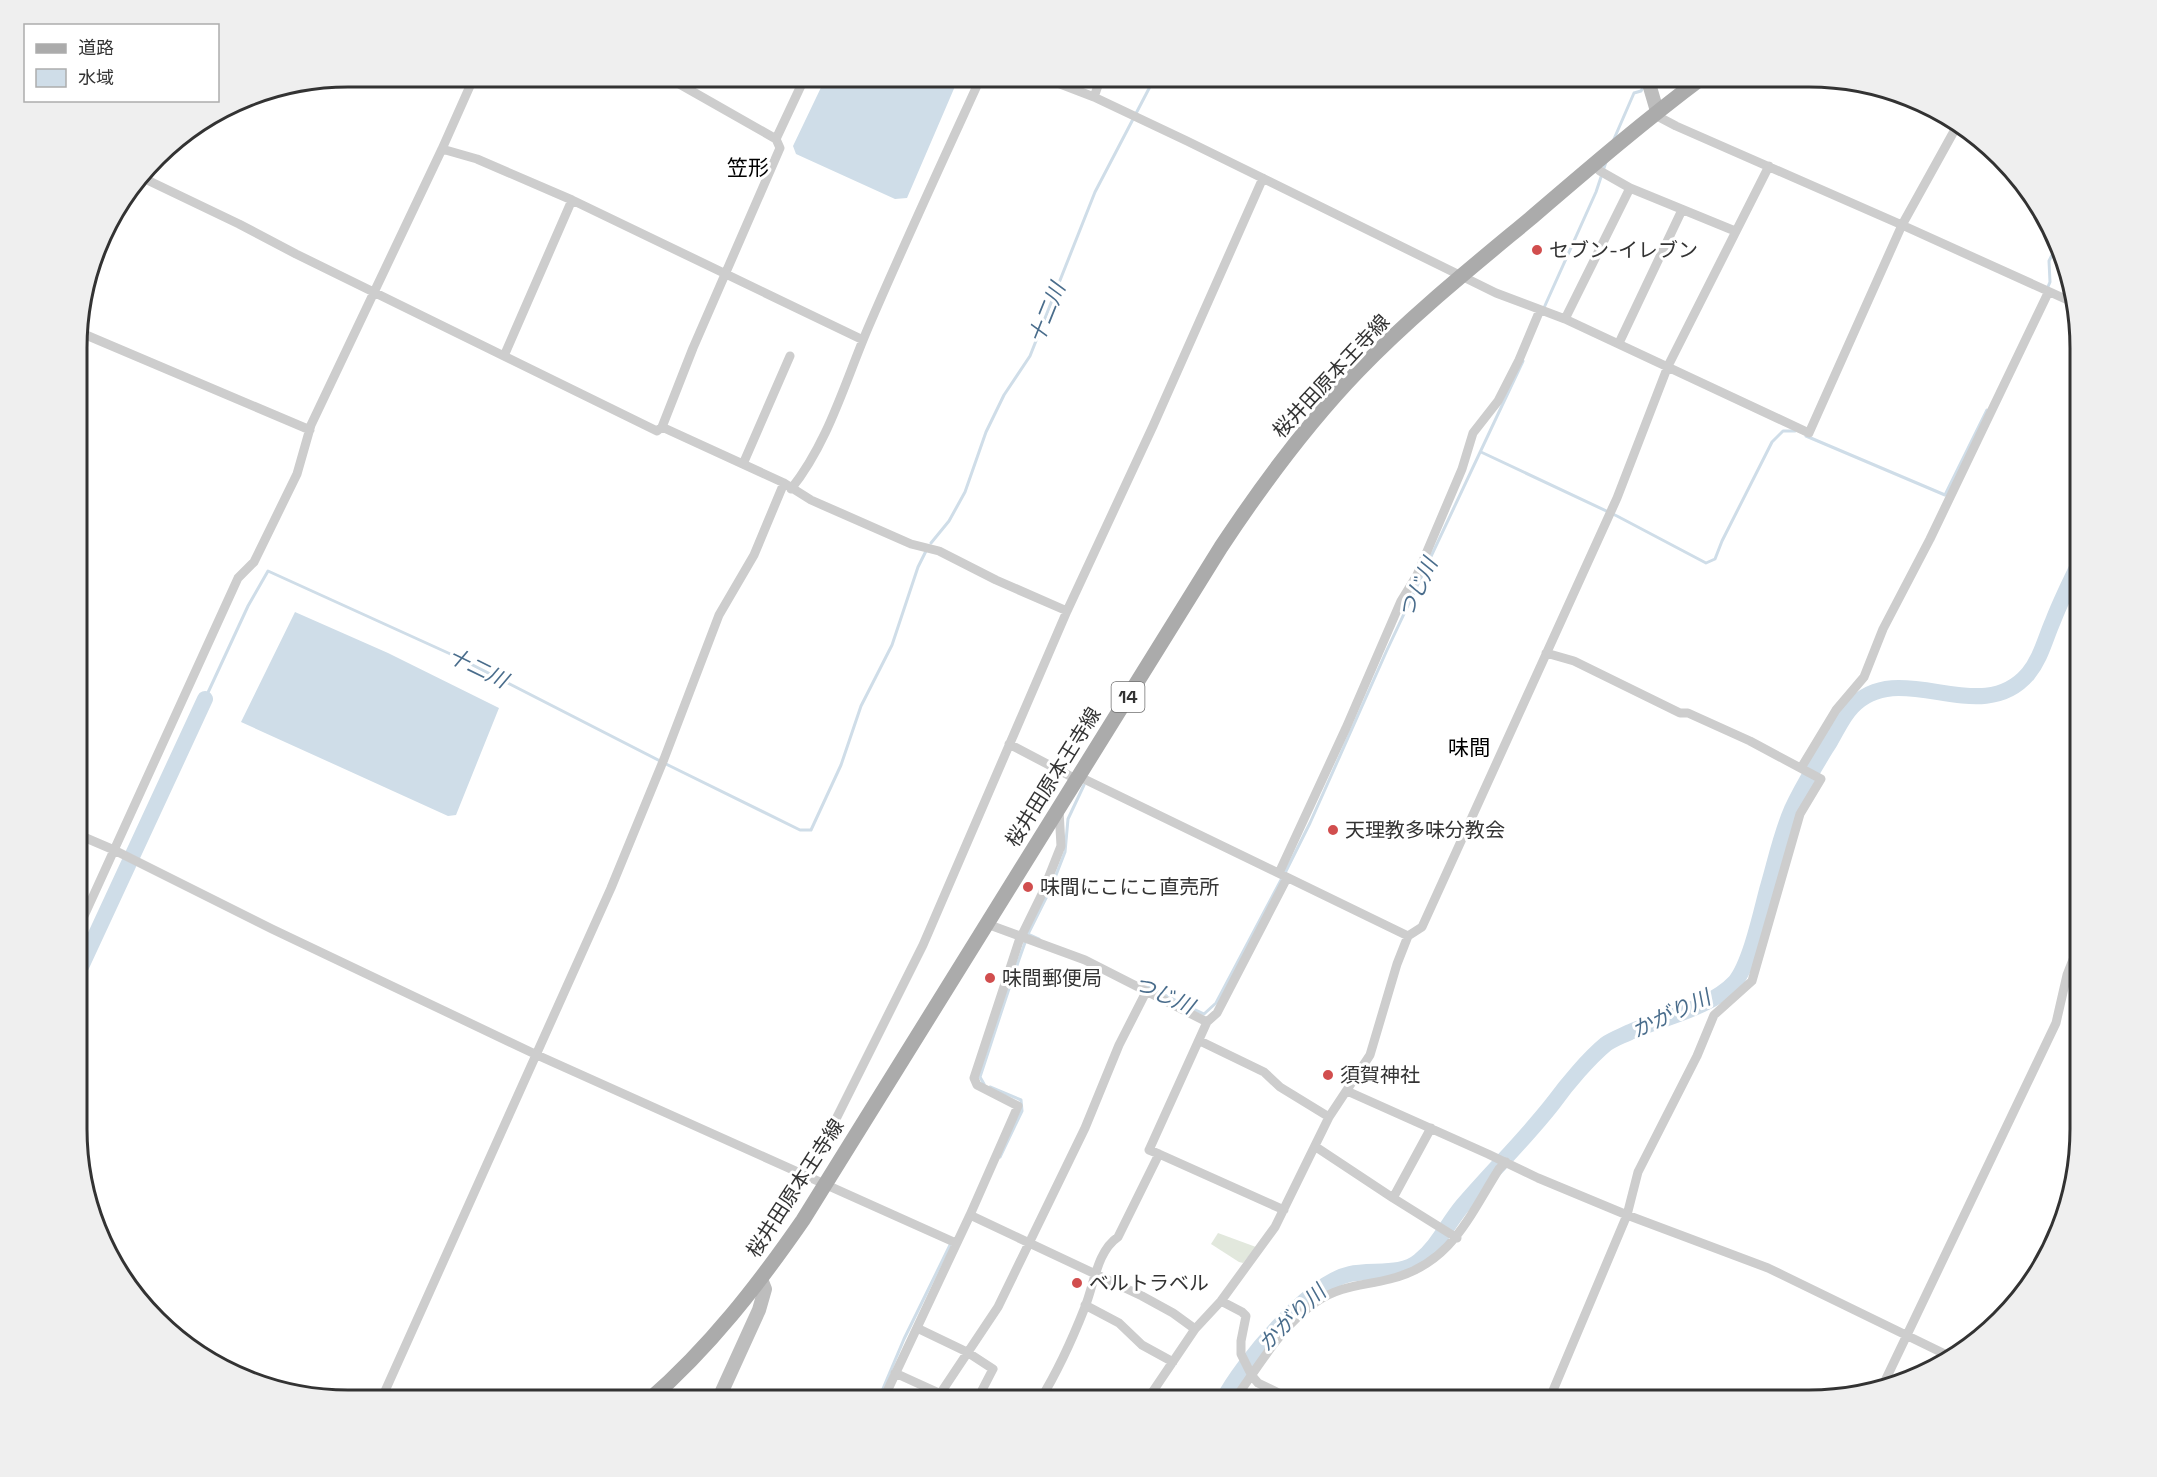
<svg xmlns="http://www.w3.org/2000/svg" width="2157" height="1477" font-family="'Space Grotesk','Noto Sans JP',sans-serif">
<rect width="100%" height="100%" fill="#fff"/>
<!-- green -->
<path fill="#e2e8dd" d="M1218,1233l38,14 -13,16 -4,-1 -28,-18z"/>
<!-- water -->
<path fill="#cfdde8" d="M826,77h133l-52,121 -12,1 -99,-45 -3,-8z
M295,612l93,41 111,55 -43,107 -8,1 -207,-94z"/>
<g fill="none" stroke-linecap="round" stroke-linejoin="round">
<!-- stream -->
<path stroke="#cfdde8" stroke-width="3" d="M1614,139l20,-46 7,-2 4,-7
M2047,289l3,-7 -1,-21 8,-16
M1543,310l53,-118 10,-30
M1806,436l139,59 42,-85
M1481,452l136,64 89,47 9,-4 7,-18 50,-99 11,-11h12
M931,543l18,-22 16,-29 21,-60 18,-37 26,-39 65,-164 60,-115
M205,699l43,-93 20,-35 189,86 211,108 132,65h11l30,-65 20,-59 31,-61 26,-78 8,-16
M1284,875l26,-52 77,-173 136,-289
M1028,934l11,5
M1028,934l23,-46 14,-36 3,-33 16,-34
M1144,985l60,29 12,-11 65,-123
M984,1084l-4,-7c15,-45 29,-91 46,-137
M990,1087l31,13 1,11 -22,46
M882,1391l22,-52 47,-96"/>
<!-- river -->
<path stroke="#cfdde8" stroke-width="16" d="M79,971l126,-272
M1223,1400c19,-37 86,-117 127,-126 21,-5 52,2 69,-13 19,-15 28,-37 44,-56 29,-34 64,-68 91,-103 13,-18 35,-44 52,-58 7,-5 16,-8 24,-12 32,-14 81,-24 105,-50 15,-18 26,-69 32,-92 8,-27 14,-56 25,-81 11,-24 25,-46 39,-69 6,-10 12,-24 21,-33 48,-51 128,23 176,-33 13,-16 17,-35 25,-53 8,-21 18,-40 27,-60"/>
<!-- street -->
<path stroke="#cdcdcd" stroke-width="9" d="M1042,77l52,20 93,44 309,152 69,26 244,114 93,-208 56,-101
M1085,77l14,6
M1094,97l7,-20
M1657,111l2,6 17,9 226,99 170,77
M776,139l29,-62
M442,149l35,10 95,41
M1593,165l7,6 30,17
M143,178l96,46 57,30 361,177 5,-4 31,-79 87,-200 -4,-9 -109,-62
M1565,319l65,-131 105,43
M79,332l231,98
M1619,343l63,-133
M504,356l68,-156 291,140
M662,427l122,56 27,17 100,44 28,7 57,29 71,31
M743,464l47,-108
M791,489c37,-46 54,-107 77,-161 36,-84 75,-168 113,-251
M1546,653l28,8 106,52h8l62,28 71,38 -21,35 -48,167 -38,34 -17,41 -59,116 -11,43 -78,185
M1009,744l63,33 10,1 326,158
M1801,768l35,-58 28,-33 19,-48 47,-90 118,-246
M79,835l35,15 158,79 265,126 419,188
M1279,873l67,-145 55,-127 16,-26 45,-106 11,-36 25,-32 21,-41 21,-50
M987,924l98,36 122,62
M79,927l159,-349 16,-16 43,-88 14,-49 131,-276 32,-72
M1200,1041l64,31 16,15 49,30
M1347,1091l141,63 50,24 89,37 141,53 181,88
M1316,1147l77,51 38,-70
M1159,1154l125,56
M808,1175l115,-230 144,-334 86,-185 110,-248
M1393,1198l64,40
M970,1215l172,81 31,17 22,16
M1221,1301l21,11 4,4 -5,25v13l11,22 6,7 35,17
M1085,1305l34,18 23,22 31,17
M917,1328l50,24 26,17 -14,27 8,4
M895,1373l44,20
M1884,1383l172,-360 11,-48 13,-33
M381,1400l230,-512 53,-129 55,-144 35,-60 30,-72
M883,1400l87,-185 48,-109 -41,-21 -3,-7 45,-137 23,-47 19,-48 -2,-36
M936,1400l62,-93 87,-179 34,-83 27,-53
M1040,1400c18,-29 32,-60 45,-93 9,-22 12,-56 33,-70l41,-83 -10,-4 58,-128 10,-9 70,-135
M1147,1400l48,-71 26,-28 54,-74 54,-110 41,-62 27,-91 11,-28 14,-9 195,-429 51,-132 101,-200
M1234,1400c25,-34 47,-74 82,-98 25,-17 47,-16 74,-23 61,-15 78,-61 109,-110l7,-7"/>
<!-- secondary -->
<path stroke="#bdbdbd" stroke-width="14" d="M1647,77l10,34
M718,1400l41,-90 6,-21 -4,-10"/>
<!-- primary -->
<path stroke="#ababab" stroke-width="15" d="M649,1400c60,-52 109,-115 154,-180l418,-673c41,-62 85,-122 137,-176 53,-55 114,-104 173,-153 56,-48 113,-97 172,-141"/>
</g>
<!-- markers -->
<g fill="#d14e4e" stroke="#fff" stroke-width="2">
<circle cx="1537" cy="250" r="6"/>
<circle cx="1333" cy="830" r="6"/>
<circle cx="1028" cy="887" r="6"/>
<circle cx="990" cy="978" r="6"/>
<circle cx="1328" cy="1075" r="6"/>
<circle cx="1077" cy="1283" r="6"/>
</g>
<g text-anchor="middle" stroke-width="6" stroke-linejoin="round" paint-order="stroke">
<!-- shield labels -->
<rect fill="#fff" stroke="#707070" stroke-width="1.5" x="1111.5" y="682" width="33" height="30" rx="4.5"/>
<g font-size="18" font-weight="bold" fill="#333">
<text x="1128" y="703">14</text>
</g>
<!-- poi labels -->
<g font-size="20" fill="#333" stroke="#fff" text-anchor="start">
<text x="1549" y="257">セブン-イレブン</text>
<text x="1345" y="837">天理教多味分教会</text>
<text x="1040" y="894">味間にこにこ直売所</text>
<text x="1002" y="985">味間郵便局</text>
<text x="1340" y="1082">須賀神社</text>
<text x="1089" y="1290">ベルトラベル</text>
</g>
<!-- street labels -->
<g font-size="20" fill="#333" stroke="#fff">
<text transform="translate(1331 376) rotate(-47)" y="7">桜井田原本王寺線</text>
<text transform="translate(1053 777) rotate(-58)" y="7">桜井田原本王寺線</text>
<text transform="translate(795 1188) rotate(-57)" y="7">桜井田原本王寺線</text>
</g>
<!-- neighbourhood labels -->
<g font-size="21" fill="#000" stroke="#fff">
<text x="748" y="175">笠形</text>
<text x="1469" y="755">味間</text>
</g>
<!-- water labels -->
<g font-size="21" font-style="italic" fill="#4a6d8c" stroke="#fff">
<text transform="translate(1047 313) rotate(-68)" y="7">十二川</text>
<text transform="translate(1418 588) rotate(-65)" y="7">つじ川</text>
<text transform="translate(478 668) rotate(26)" y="7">十二川</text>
<text transform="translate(1164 995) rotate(24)" y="7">つじ川</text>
<text transform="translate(1671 1014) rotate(-25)" y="7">かがり川</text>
<text transform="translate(1292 1318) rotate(-44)" y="7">かがり川</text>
</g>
</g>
<!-- crop -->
<path d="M0 0H2157V1477H0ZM348 87H1809A261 261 0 0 1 2070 348V1129A261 261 0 0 1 1809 1390H348A261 261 0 0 1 87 1129V348A261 261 0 0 1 348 87Z" fill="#efefef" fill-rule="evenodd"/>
<path fill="none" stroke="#333" stroke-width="3" d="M348 87H1809A261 261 0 0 1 2070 348V1129A261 261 0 0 1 1809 1390H348A261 261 0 0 1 87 1129V348A261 261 0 0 1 348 87Z"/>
<!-- legend -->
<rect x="24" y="24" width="195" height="78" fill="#ffffff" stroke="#adadad" stroke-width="1.5"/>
<rect x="36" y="44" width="30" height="9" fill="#ababab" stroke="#adadad" stroke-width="1.5"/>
<text x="78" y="54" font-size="18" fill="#333333">道路</text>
<rect x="36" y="69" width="30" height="18" fill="#cfdde8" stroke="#adadad" stroke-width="1.5"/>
<text x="78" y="84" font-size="18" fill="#333333">水域</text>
</svg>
